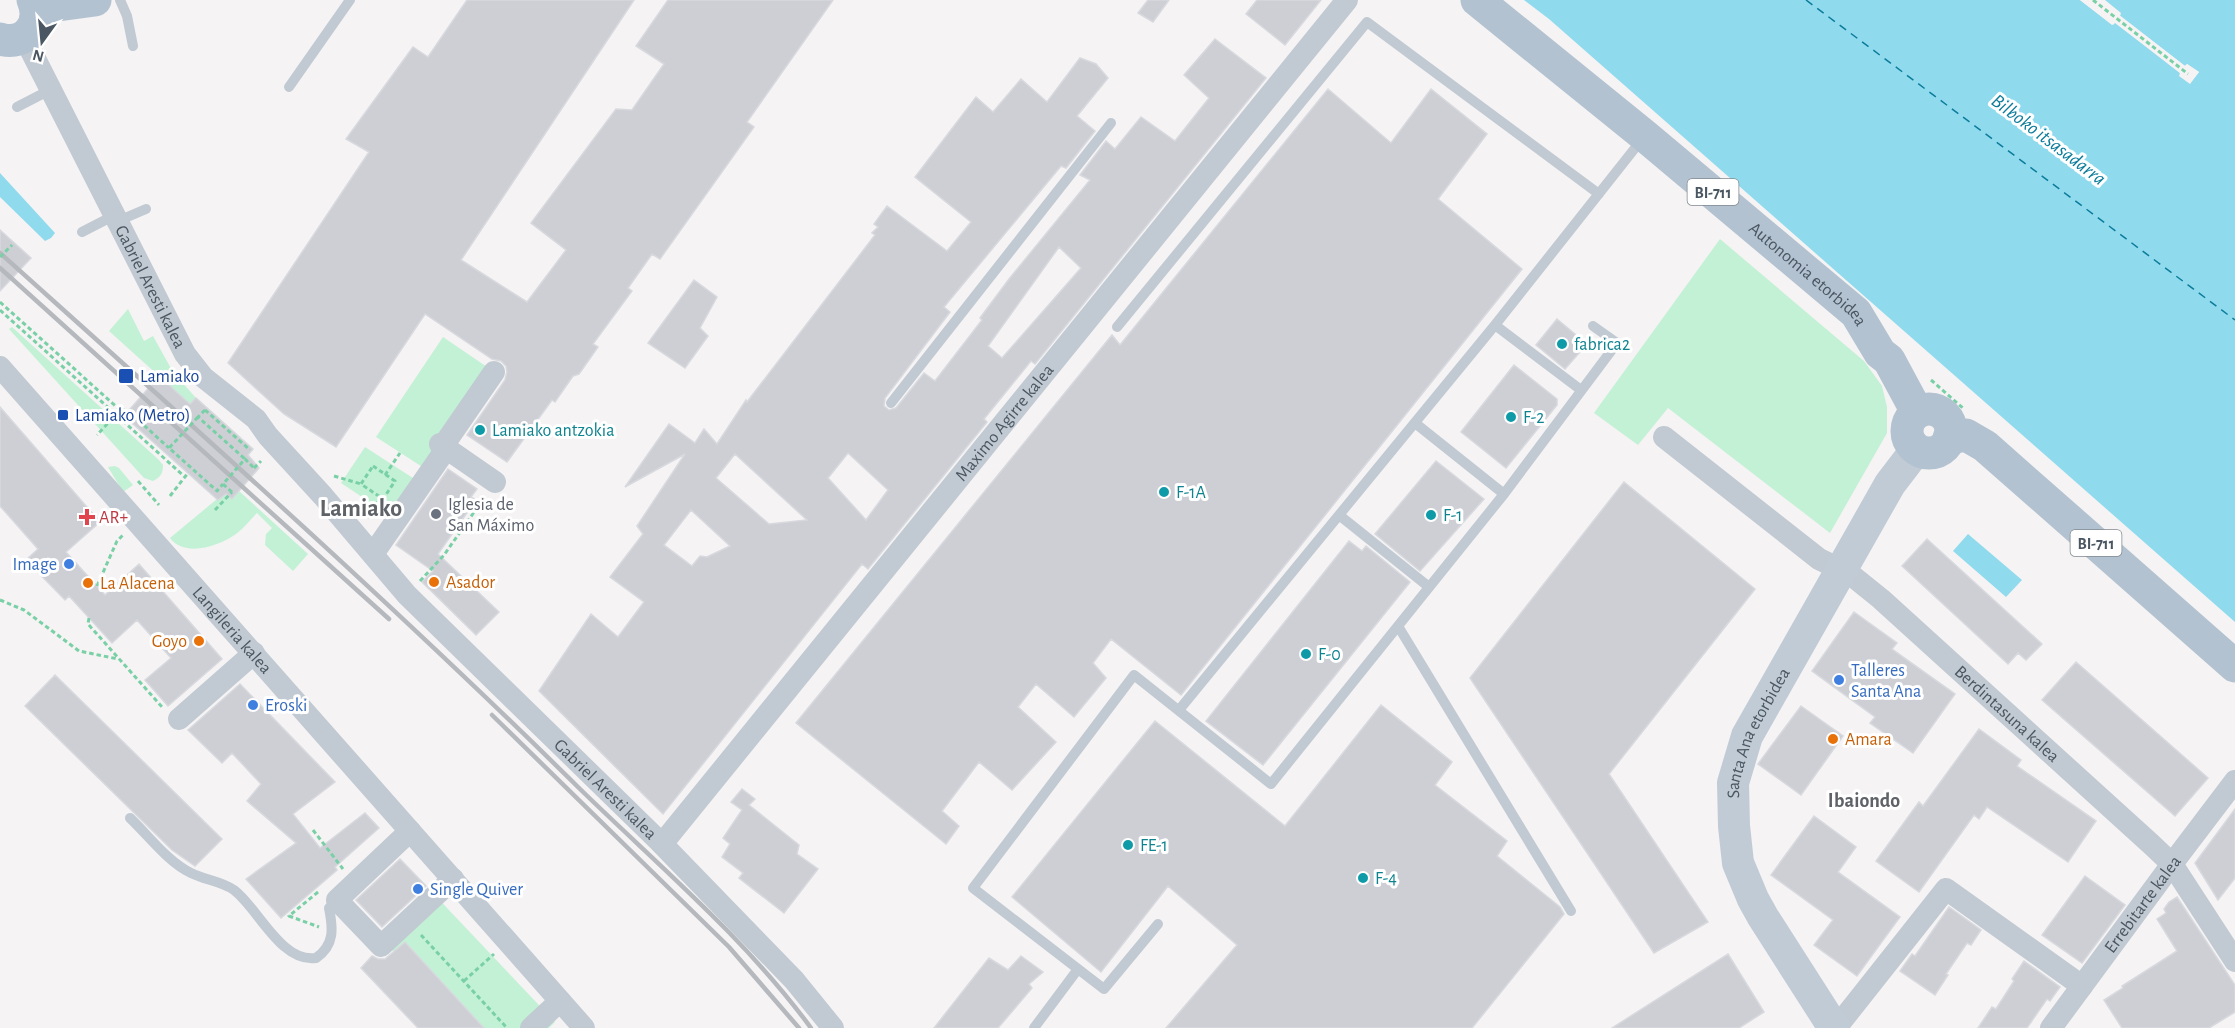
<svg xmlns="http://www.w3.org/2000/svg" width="2235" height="1028" font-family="'Alegreya Sans',sans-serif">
<rect width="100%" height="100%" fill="#f5f3f3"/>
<!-- green -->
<path fill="#c3f1d5" d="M1720,239l144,122 18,25 5,21v26l-57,100 -162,-125 -30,37 -44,-32z
M128,309l16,32 9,-5 20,36 23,26 -6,6 -81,-73z
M12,327l147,133 4,5c0,8 -2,12 -10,16l-9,-3 -135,-149z
M443,337l47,32 -66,99 -48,-31z
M365,447l51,33 -24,37 -51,-34z
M115,466l4,2 14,17 -10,7 -15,-25z
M239,491l69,63 -15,17 -28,-26 1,-11 6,-6 -15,-15c-7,7 -13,15 -21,21 -17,12 -51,24 -66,4l53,-44z
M429,889l126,133 -6,6h-65l-76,-83 -11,10 -19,-19z"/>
<!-- water -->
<path fill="#90daee" d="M1524,0h556l32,25 3,-3 65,51 10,10 9,-11 -12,-8 -2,2 -85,-66h135v622l-686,-603z
M0,173l55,60 -4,5 -6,3 -45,-44z
M1968,534l54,46 -16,17 -53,-46z"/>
<!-- pier -->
<path fill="#f5f3f3" d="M2080,0h5l27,21 4,-1 66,51 1,4 6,5 6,-7 -7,-5 -4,1 -87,-69h8l16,13 -1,3 65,50 2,-2 12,8 -9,12 -11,-8 1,-3 -65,-50 -2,2z"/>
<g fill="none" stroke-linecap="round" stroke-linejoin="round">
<!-- ferry -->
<path stroke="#0c7c9b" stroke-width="1.5" stroke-dasharray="8 6" stroke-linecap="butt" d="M1806,0l429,320"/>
</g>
<!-- building -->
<path fill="#cdcfd5" stroke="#d7d9de" stroke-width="1.5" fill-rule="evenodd" d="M467,0h167l-173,260 66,42 39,-52 -35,-27 85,-114 16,1 32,-46 -28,-18 32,-46h165l-86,122 7,5 -94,132 -8,-5 -24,34 4,3 -39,53 5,3 -19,27 -6,2 -18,26 -3,-2 -45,62 -40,-27 38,-55 2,-8 -1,-6 -5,-5 -9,-2 -67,-45 -89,133 -52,-33 -56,-51 141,-211 -23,-13 67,-92 15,10z
M1148,0h21l-16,22 -15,-9z
M1257,0h64l-36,45 -39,-31z
M1215,39l51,39 -231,286 -4,-3 -47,58 3,3 -119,147 -6,-5 -199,250 -124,-123 52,-77 27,23 26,-35 -34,-25 33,-43 -6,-8 48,-72 -60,33 44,-63 26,19 9,-14 13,15 29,-44 1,2 128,-167 -3,-2 6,-6 -4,-3 13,-18 60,45 24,-29 -56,-45 61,-80 17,15 28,-33 26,23 33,-44 16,6 12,14 -31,38 18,15 -29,37 -5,-2 -117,141 6,5 -65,86 -1,8 5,4 7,-2 28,-35 11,8 47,-61 -2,-2 29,-39 81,-99 -10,-5 26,-34 9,8 26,-32 34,24 34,-43 -25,-23zM1059,247l22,21 -79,90 -14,-12zM848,453l40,37 -22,30 -38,-42zM735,454l72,66 -38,4 -53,-46zM691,510l39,36 -23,11 -7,-1 -8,10 -28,-21z
M1328,89l63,54 40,-54 56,45 -49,65 84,70 -341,426 -70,-56 -18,24 13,15 -32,39 -38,-33 -18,23 38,35 -44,48 -33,-28 -37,49 17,15 -13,18 -150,-121 316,-388 8,10z
M0,230l31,28 -31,33z
M694,280l23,17 -17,31 8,8 -23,32 -37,-25z
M1557,319l30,25 -22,25 -29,-24z
M1514,365l43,34v6l-51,63 -45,-36z
M159,376l31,28 6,-6 57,51 -5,6 11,13 -27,31 -6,-5 -8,6 -94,-84z
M0,407l100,115 -34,30 39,43 34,-31 83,95 -54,47 -23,-26 26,-22 -34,-38 -25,23 -43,-47 -4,4 -39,-40 12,-11 -38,-43z
M1436,461l48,38 -64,72 -45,-37z
M448,469l29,20 -6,8 5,3 -38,54 61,58 -23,23 -54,-53 11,-11 -37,-26z
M1624,482l131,107 -146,185 99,148 -54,31 -184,-275z
M1927,539l115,105 -16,16 -8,-7 -10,11 -106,-98z
M1349,541l13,10 4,-5 44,36 -147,183 -57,-44z
M1854,612l43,31 -5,6 63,45 -42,59 -43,-30 5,-6 -63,-46z
M2076,662l132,116 -33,38 -133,-116z
M55,675l167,164 -27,27 -23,-16 -147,-144z
M240,684l95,98 -42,32 27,34 45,-35 14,15 -44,39 2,3 -56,48 -35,-39 50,-36 -49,-42 14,-17 -29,-31 -10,10 -34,-33z
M1381,705l71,57 -17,23 72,56 -10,15 63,51 4,7 -92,114h-306l71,-83 -69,-59 -67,86 -89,-75 143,-176 130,105z
M1801,706l42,30 -42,59 -43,-31z
M1979,729l42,31 -4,6 79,55 -28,41 -81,-55 -8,12 -5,-4 -55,77 -43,-31 43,-59 4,4z
M742,789l13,10 -6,6 50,40 -2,9 21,15 -34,44 -45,-35 4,-5 -21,-16 8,-13 -7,-6 19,-28 -11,-8z
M2235,809v69l-17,22 -23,-37z
M1814,816l42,31 -18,25 62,45 -43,59 -43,-31 19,-25 -62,-45z
M400,859l26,27 -44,41 -26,-27z
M2085,876l40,29 -43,58 -40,-28z
M2177,897l58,88v27l-26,16h-87l-18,-28 19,-12 -1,-2 55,-35 -20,-32 9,-6 -2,-4 5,-7z
M1949,907l32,23 -10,15 -4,-2 -21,31 2,1 -13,20 -35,-24 12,-17 3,2z
M405,942l79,86h-66l-57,-60 11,-12 6,3h7z
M1728,954l36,58 -25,16h-127z
M1021,956l22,16 -14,12 3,4 -34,40h-64l55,-70 19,12z
M2024,961l36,26 -10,14 -3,-2 -20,29h-49l14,-21 4,2 18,-28 -2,-2z"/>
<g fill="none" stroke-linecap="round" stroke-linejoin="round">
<!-- path -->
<path stroke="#7ad0a6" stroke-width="3" stroke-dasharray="4.5 3" stroke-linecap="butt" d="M2093,0l95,74
M0,302l120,108 -23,25
M0,310l185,167
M1931,380l33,29
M120,410h7l42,38
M205,410l-7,7 47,42
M373,466l22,15 -12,18 -22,-15z
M254,468l7,-7
M385,475l15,-22
M334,476l27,8
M138,481l21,24
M170,496l18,-23
M215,510l17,-18
M367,518l13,-21
M420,581l24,-26 40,-57
M97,586l20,-45 6,-6
M0,600l24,10 55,41 39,8
M89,618l-1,6 75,84
M313,830l30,39
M318,892l-29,24 30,11
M421,935l86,93
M464,981l30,-27"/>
<!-- lane -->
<path stroke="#c1cad2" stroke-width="10" d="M120,0l7,16 6,30
M289,87l61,-87
M17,107l33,-17
M118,221l28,-12
M82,232l33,-17
M1495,325l86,65
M1117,327l250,-305 232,172
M891,403l220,-280
M1415,423l89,71
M1339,515l90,72
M1398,626l173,285
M1179,710l316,-385 148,-187
M130,818c19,18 38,44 61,55 14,7 30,8 43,17 24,18 47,73 82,68 19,-13 17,-30 13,-50l8,-8
M1158,924l-54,65 -131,-101 161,-213 137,109 233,-290 113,-151 -24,-17
M1034,1028l44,-59"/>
<!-- street -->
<g stroke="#c1cad2" stroke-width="22">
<path id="s1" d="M24,37l161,317 18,23 53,42 12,17 55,60 84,99 255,249 132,136 39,48"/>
<path id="s2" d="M0,367l584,661"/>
<path id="s3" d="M1664,437l155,122 31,15 31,25 271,246 20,19 63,97"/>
<path d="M440,444l55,38"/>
<path d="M443,446l51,-74"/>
<path d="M373,554l73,-105"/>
<path d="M179,719l75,-66"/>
<path d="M410,831l-73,69 44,46 72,-67"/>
<path id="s4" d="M662,844l685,-844"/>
<path d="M531,1028l29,-27"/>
<path d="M1836,1028l110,-139 136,97"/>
<path id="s5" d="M2051,1028l121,-164 63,-83"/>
</g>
<!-- secondary -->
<path stroke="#c1cbd6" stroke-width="32" id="s6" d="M1834,1028l-71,-111 -10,-18 -15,-36 -4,-37 -1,-43 14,-47 143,-252 26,-34"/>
<!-- primary -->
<g stroke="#b3c2d1" stroke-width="33">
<path id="s7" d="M1477,0l168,136 211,177 24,40 9,7 28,52"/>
<path d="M36,8l59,-8"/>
<path d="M0,39c26,8 43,-16 33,-39"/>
<circle cx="1929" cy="431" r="22"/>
<path d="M1949,438l17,-3 19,11 250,220"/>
</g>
<!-- rail -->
<path stroke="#b5b8bd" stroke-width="4.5" d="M0,253c196,176 393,351 580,536 79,77 166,150 231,239
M0,268l389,351
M492,715l237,232 70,81"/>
<!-- path-bridge -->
<path stroke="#7ad0a6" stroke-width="3" stroke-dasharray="4.5 3" stroke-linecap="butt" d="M0,257l12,-12
M205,410l45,40
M198,417l-29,31 48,43 6,-7
M232,492l-9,-8 22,-25 9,9"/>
</g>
<!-- markers -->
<g fill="#0f9aa8" stroke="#fff" stroke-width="2">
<circle cx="1562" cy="344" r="6"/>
<circle cx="1511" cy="417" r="6"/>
<circle cx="480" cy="430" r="6"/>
<circle cx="1164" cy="492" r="6"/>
<circle cx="1431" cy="515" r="6"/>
<circle cx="1306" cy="654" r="6"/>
<circle cx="1128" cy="845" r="6"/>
<circle cx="1363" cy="878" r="6"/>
</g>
<g fill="#1a4fb4" stroke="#fff" stroke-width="2">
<rect x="118" y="368" width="16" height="16" rx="3"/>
<rect x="57" y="409" width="12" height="12" rx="3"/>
</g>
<circle fill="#6b7280" stroke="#fff" stroke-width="2" cx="436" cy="514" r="6"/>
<path fill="#e0444e" stroke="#fff" stroke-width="2" d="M84 508h6v6h6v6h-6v6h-6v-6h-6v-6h6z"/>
<g fill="#3f7fe0" stroke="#fff" stroke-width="2">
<circle cx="69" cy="564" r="6"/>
<circle cx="1839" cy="680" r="6"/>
<circle cx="253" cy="705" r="6"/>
<circle cx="418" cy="889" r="6"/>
</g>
<g fill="#e8710a" stroke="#fff" stroke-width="2">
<circle cx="434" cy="582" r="6"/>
<circle cx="88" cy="583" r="6"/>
<circle cx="199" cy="641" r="6"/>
<circle cx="1833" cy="739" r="6"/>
</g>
<g text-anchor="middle" stroke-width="6" stroke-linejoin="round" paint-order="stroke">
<!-- shield labels -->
<g fill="#fff" stroke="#808990" stroke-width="1.5">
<rect x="1687.5" y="179" width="51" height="26" rx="4.5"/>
<rect x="2070.5" y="530" width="51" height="26" rx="4.5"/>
</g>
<g font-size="16" font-weight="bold" fill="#4a5661">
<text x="1713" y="198">BI-711</text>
<text x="2096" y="549">BI-711</text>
</g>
<!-- street labels -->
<g font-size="18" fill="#4a5661" stroke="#fff">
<text dy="6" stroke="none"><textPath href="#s7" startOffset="430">Autonomia etorbidea</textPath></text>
<text dy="6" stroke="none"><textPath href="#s1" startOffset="280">Gabriel Aresti kalea</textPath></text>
<text dy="6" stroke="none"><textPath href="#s4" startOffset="543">Maximo Agirre kalea</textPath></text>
<text dy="6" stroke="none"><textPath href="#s2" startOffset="351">Langileria kalea</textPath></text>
<text dy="6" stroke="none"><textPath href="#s3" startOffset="442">Berdintasuna kalea</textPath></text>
<text dy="6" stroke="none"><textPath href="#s6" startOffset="327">Santa Ana etorbidea</textPath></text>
<text dy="6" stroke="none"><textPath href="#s1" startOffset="962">Gabriel Aresti kalea</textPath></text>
<text dy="6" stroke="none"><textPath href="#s5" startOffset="154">Errebitarte kalea</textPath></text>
</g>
<!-- culture labels -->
<g font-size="18" fill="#0d838f" stroke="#fff" text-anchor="start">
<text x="1574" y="350">fabrica2</text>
<text x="1523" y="423">F-2</text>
<text x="492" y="436">Lamiako antzokia</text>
<text x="1176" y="498">F-1A</text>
<text x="1443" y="521">F-1</text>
<text x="1318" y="660">F-0</text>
<text x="1140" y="851">FE-1</text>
<text x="1375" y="884">F-4</text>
</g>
<!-- transit labels -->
<g font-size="18" fill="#164399" stroke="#fff" text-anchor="start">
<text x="140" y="382">Lamiako</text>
<text x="75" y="421">Lamiako (Metro)</text>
</g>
<!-- worship labels -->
<g font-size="18" fill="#5b616d" stroke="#fff" text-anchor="start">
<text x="448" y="510">Iglesia de<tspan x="448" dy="21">San Máximo</tspan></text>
</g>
<!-- health labels -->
<g font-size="18" fill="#be3a42" stroke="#fff" text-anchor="start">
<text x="99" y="523">AR+</text>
</g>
<!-- shop labels -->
<g font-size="18" fill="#366cbe" stroke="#fff" text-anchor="start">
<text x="57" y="570" text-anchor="end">Image</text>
<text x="1851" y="676">Talleres<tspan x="1851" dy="21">Santa Ana</tspan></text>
<text x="265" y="711">Eroski</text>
<text x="430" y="895">Single Quiver</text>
</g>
<!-- food labels -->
<g font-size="18" fill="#c56008" stroke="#fff" text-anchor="start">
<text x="446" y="588">Asador</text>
<text x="100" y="589">La Alacena</text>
<text x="187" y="647" text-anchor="end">Goyo</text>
<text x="1845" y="745">Amara</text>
</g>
<!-- water labels -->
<g font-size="20" font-style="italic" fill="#0c7c9b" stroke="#fff">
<text transform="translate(2049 139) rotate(37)" y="7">Bilboko itsasadarra</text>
</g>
<!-- neighbourhood labels -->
<g font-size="20" font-weight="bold" fill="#5f6368" stroke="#fff">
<text x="1864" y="807">Ibaiondo</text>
</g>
<!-- district labels -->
<g font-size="24" font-weight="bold" fill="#5f6368" stroke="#fff">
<text x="361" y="516">Lamiako</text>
</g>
</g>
<!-- north arrow -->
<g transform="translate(42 42) rotate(195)" stroke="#ffffff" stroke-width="4.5" paint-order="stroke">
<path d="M0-4.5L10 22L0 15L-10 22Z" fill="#4a5661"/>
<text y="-9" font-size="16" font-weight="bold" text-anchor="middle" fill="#4a5661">N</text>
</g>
</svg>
